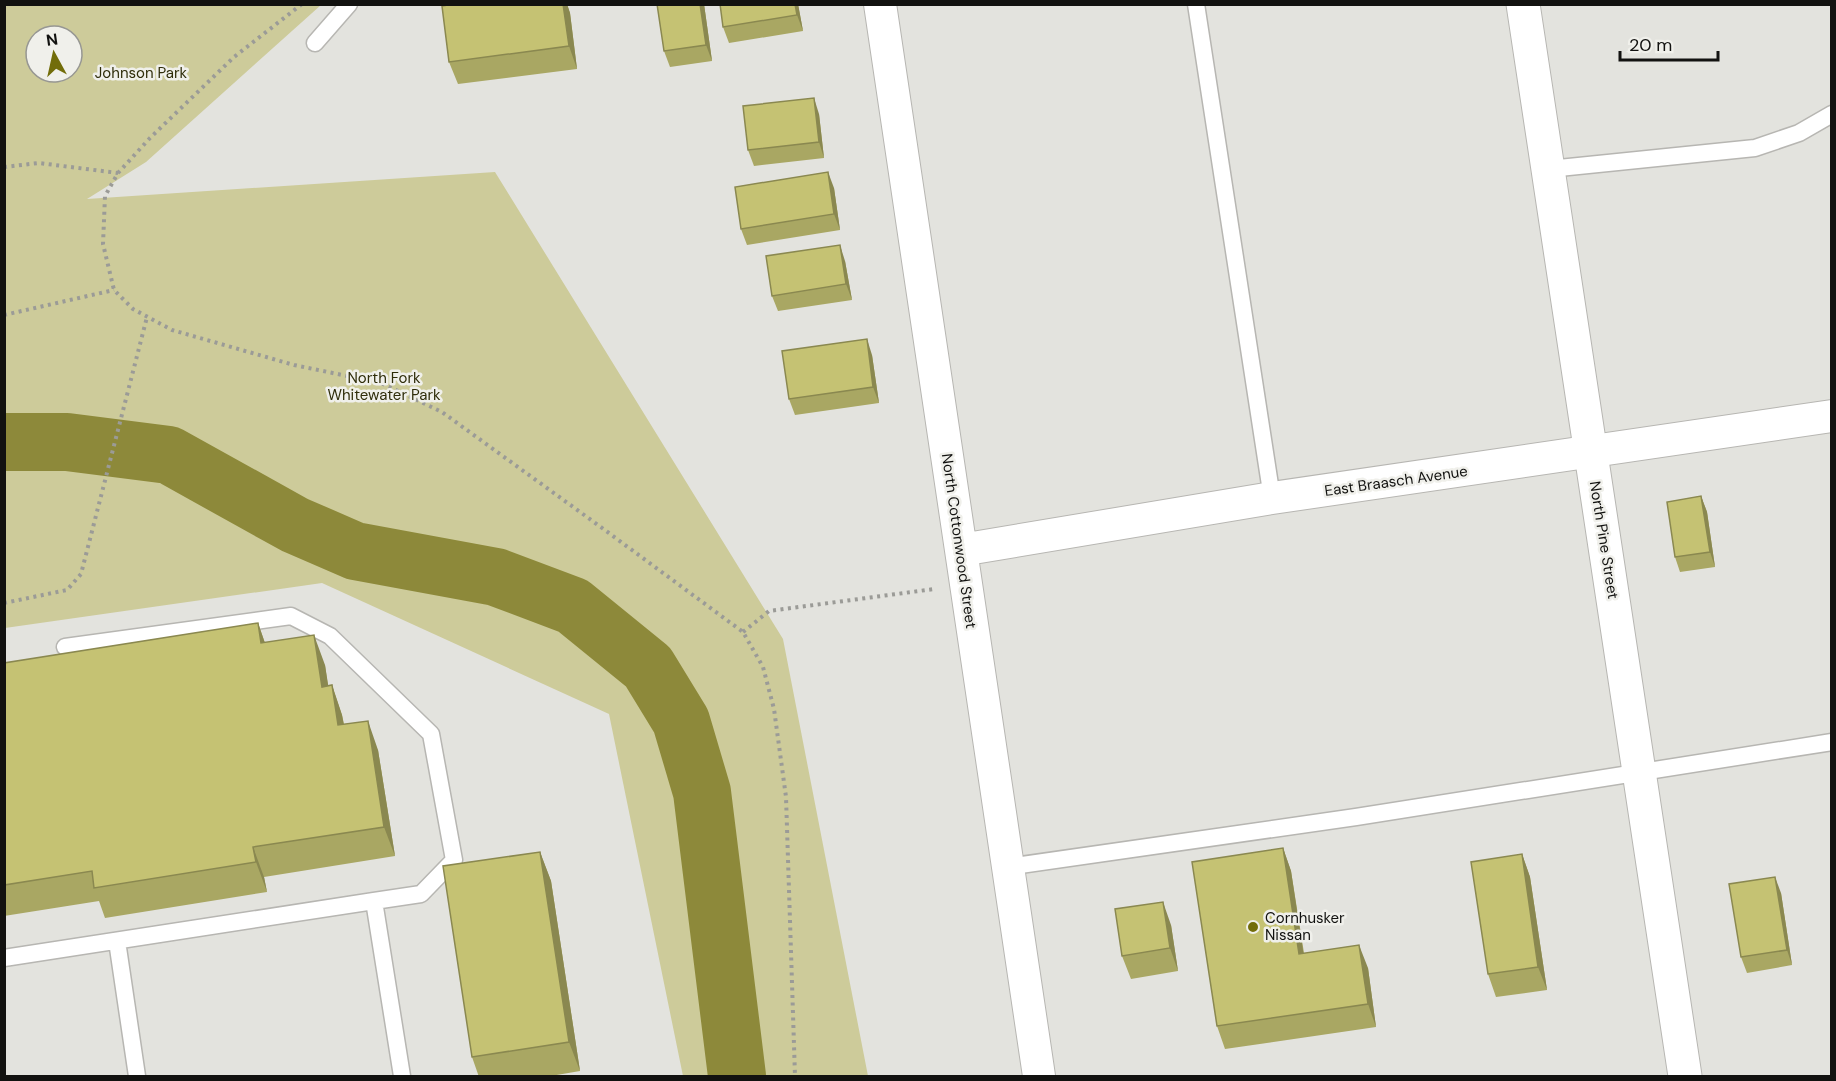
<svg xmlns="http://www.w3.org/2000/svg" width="1836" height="1081" font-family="'DM Sans',sans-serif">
<rect width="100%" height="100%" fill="#e3e3de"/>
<!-- green -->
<path fill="#cdcb9a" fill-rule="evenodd" d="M4,5h317l-175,157 -59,37 408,-27 288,467 85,437h-185l-74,-362 -287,-131 -317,45zM36,36h36v36h-36z"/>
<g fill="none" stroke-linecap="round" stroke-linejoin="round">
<!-- river -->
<path stroke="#8d893a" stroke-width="58" d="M4,442h63l102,13 126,70 60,26 141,26 77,29 75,61 33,54 21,71 35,284"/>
<defs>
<path id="service" d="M1196,4l76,494
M315,43l34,-39
M1549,169l206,-21 44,-15 33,-19
M65,647l226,-31 39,20 101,98 23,126 -33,34 -47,7
M1007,867l349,-50 476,-75
M117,941l20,135
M4,958l370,-57 28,175"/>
<path id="minor" d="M880,4l159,1072
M961,550l311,-52 560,-82"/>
<path id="tertiary" d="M1523,4l162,1072"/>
</defs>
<!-- service casing -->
<use href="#service" stroke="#b7b6b2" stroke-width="19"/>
<!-- minor casing -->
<use href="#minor" stroke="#b7b6b2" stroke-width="34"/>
<!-- tertiary casing -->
<use href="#tertiary" stroke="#b7b6b2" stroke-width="35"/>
<!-- path -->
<path stroke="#9b9b97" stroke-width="4" stroke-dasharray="3 4.5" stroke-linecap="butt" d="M302,4l-68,53 -84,81 -32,35 -13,23 -2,48 11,46 19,19 39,21 122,35 87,18 61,29 156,113 145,107 20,35 11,42 12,88 9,279
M4,167l35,-4 79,10
M4,315l110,-25
M4,603l63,-13 14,-16 66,-257
M743,632l26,-21 165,-22"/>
<!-- service -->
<use href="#service" stroke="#fff" stroke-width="16"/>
<!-- minor -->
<use href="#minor" stroke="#fff" stroke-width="32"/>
<!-- tertiary -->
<use href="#tertiary" stroke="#fff" stroke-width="33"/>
</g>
<!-- wall -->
<path fill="#a9a763" d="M454,4h113l3,9 7,56 -119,15 -9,-22z
M657,4h47l8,57 -42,6 -6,-16z
M798,4l5,27 -74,12 -6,-16z
M819,114l5,44 -70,8 -6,-16z
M834,188l6,42 -93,15 -6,-16z
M845,261l7,39 -74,11 -6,-15z
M872,355l7,48 -84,12 -6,-16z
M1701,496l6,16 8,55 -35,5 -5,-15z
M258,623l7,20 60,22 3,21 4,-1 10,30 2,9 34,26 17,106 -131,21 3,15 -162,26 -6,-17 -95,15v-253z
M1283,848l8,23 13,82 64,15 8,59 -151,22 -8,-23z
M540,852l11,29 29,190 -35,6h-66l-7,-20z
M1522,854l8,23 17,113 -51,7 -8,-23z
M1781,893l11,72 -45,8 -6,-16z
M1171,925l7,46 -47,8 -9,-23z"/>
<!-- shaded-wall -->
<path fill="#8a8850" d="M563,4h4l3,9 7,56 -8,-23z
M700,4h4l8,57 -6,-16z
M795,4h3l5,27 -6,-16z
M814,98l5,16 5,44 -5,-16z
M828,172l6,16 6,42 -6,-16z
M840,245l5,16 7,39 -6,-16z
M867,339l5,16 7,48 -6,-16z
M1701,496l6,16 8,55 -5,-15z
M258,623l10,29 -7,-9z
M314,635l11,30 8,51 -11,-29z
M332,685l10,30 7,39 -11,-29z
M368,721l10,29 17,106 -11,-29z
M253,847l11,30 3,15 -11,-30z
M1283,848l8,23 16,106 -8,-23z
M540,852l11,29 29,190 -11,-29z
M1522,854l8,23 17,113 -9,-23z
M1775,877l6,16 11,72 -5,-15z
M1163,902l8,23 7,46 -8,-23z
M1359,945l9,23 8,59 -8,-23z"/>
<!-- building -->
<path fill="#c5c273" stroke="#8a8850" stroke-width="1.5" d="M454,4h109l6,42 -120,16 -7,-56z
M657,4h43l6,41 -42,6z
M720,4h75l2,11 -74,12z
M814,98l5,44 -71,8 -5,-44z
M828,172l6,42 -93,15 -6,-42z
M840,245l6,39 -74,12 -6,-40z
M867,339l6,48 -84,12 -7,-48z
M1701,496l9,56 -35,5 -8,-55z
M258,623l3,20 53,-8 8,52 10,-2 6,40 30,-4 16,106 -131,20 3,15 -162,26 -2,-17 -88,14v-222z
M1283,848l16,106 60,-9 9,59 -151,22 -25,-164z
M540,852l29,190 -97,15 -29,-191z
M1522,854l16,113 -50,7 -17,-112z
M1775,877l12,73 -46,7 -12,-73z
M1163,902l7,46 -48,8 -7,-47z"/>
<!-- markers -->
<circle fill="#726d0a" stroke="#f0f0eb" stroke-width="2" cx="1253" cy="927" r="6"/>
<g text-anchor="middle" stroke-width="5" stroke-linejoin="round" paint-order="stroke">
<!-- park labels -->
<g font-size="15" fill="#2f2d0a" stroke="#f0f0eb">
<text x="141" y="78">Johnson Park</text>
<text x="384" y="383">North Fork<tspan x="384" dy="17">Whitewater Park</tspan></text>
</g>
<!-- street labels -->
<g font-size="15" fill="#121210" stroke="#f0f0eb">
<text transform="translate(1396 481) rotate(-8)" y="5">East Braasch Avenue</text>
<text transform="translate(1604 540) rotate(81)" y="5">North Pine Street</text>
<text transform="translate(959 541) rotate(82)" y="5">North Cottonwood Street</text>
</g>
<!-- poi labels -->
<g font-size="15" fill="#121210" stroke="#f0f0eb" text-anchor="start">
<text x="1265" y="923">Cornhusker<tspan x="1265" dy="17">Nissan</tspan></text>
</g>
</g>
<!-- border -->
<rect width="1836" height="1081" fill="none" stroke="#121210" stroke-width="12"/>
<!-- north arrow -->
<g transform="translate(54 54) rotate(352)"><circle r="28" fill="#f0f0eb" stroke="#979793" stroke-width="1.5"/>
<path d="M0-4.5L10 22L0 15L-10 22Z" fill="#726d0a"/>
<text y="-9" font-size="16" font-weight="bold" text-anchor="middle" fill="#121210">N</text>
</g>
<!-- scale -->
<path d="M1620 51v9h98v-9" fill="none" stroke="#121210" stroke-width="3"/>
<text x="1629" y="51" font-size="18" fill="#121210" stroke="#f0f0eb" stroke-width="4.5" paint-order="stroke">20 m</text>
</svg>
